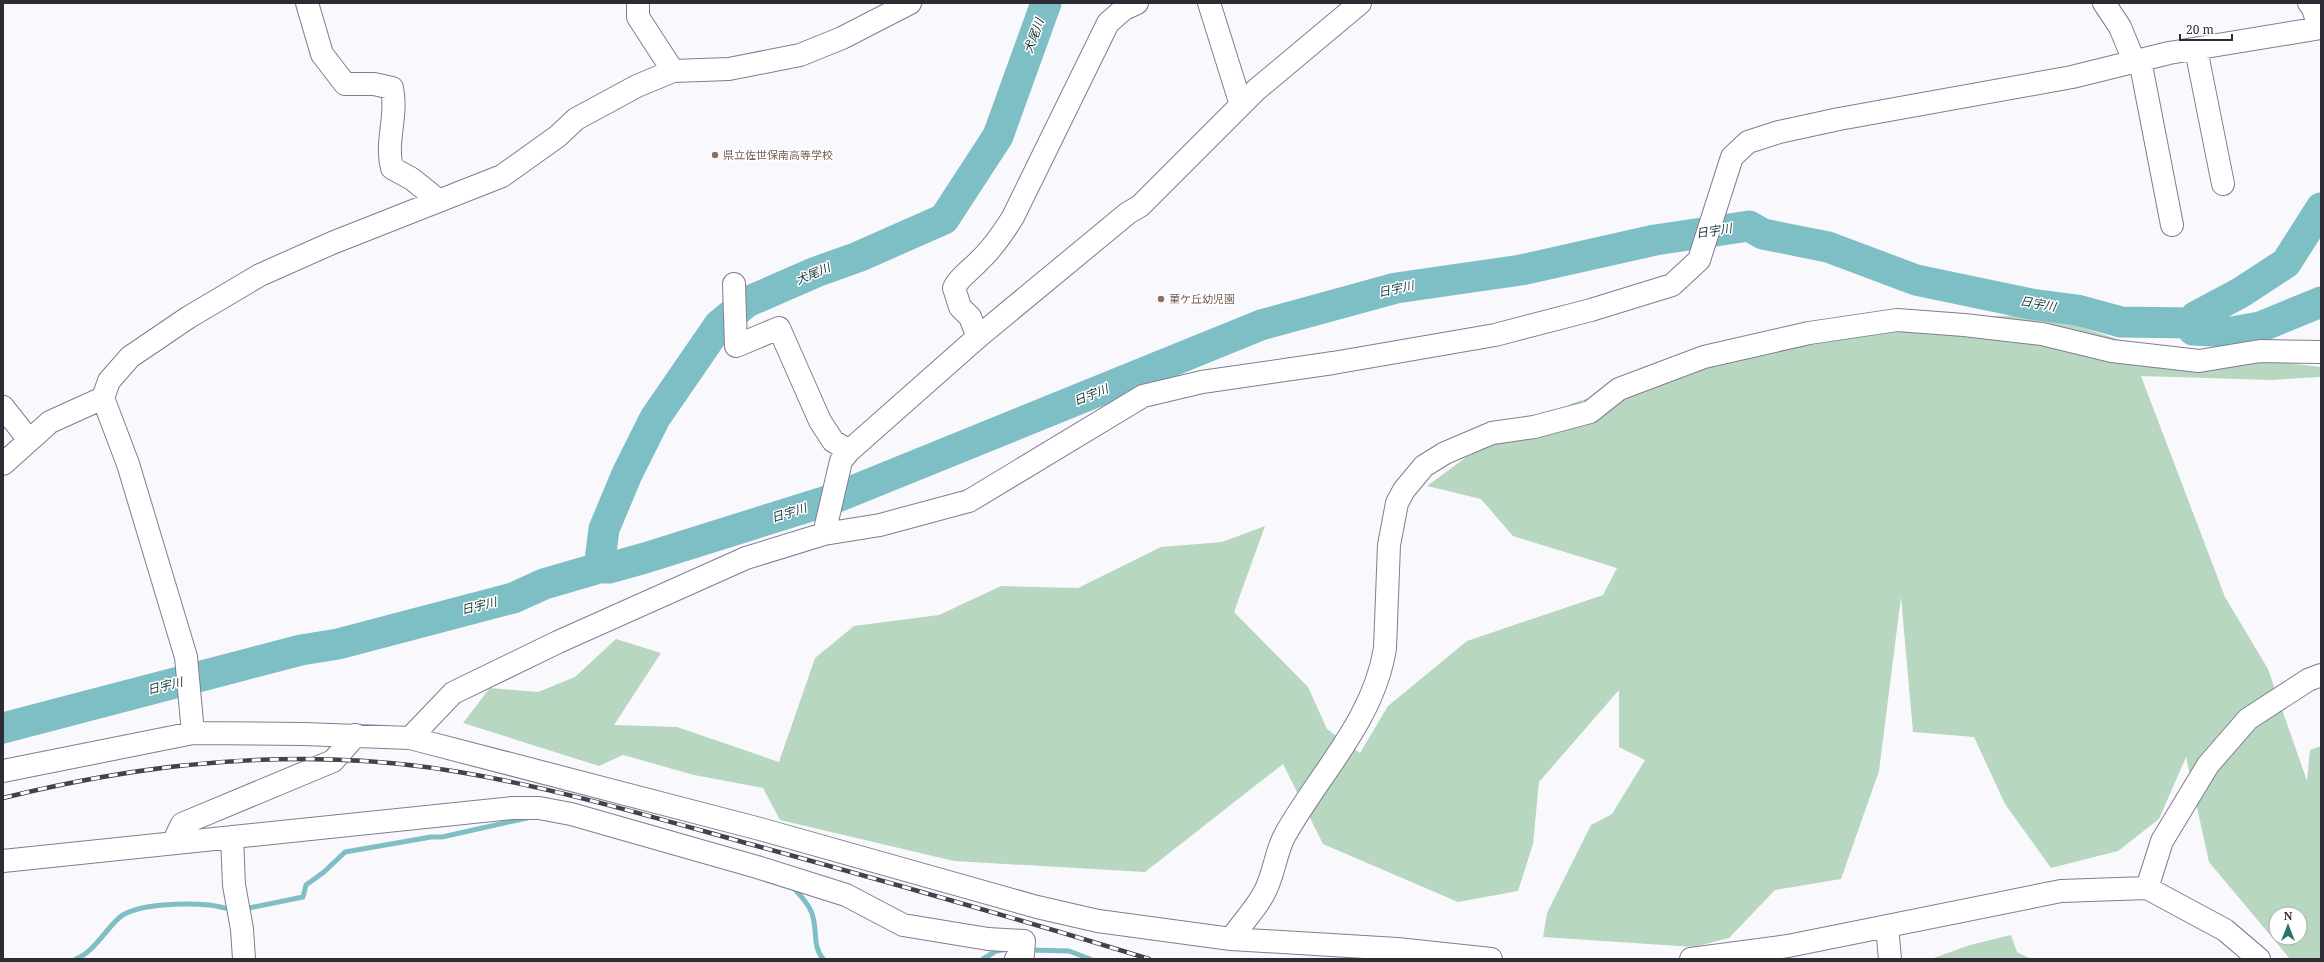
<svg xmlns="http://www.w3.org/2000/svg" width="2324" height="962" font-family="'Noto Serif','Noto Sans JP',serif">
<rect width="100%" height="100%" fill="#f9f8fd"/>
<!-- green -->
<path fill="#b8d7c0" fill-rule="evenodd" d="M2044,315l88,29 189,23v10l-50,3 -130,-4 84,221 43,72 39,112 3,-31 11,-4v213h-31l-81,-97 -23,-105 -27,62 -41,32 -67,17 -46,-64 -31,-67 -61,-5 -12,-135 -22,174 -38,108 -66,11 -46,48 -35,9 -151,-10 4,-24 44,-88 21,-11 33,-54 -26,-13v-57l-80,92 -6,62 -15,47 -60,11 -135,-58 -40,-80 -138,108 -191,-11 -174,-41 -17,-32 -69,-13 -71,-20 -24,11 -136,-43 27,-35 48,4 37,-15 41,-38 45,14 -47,72 63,2 102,35 36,-104 39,-32 85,-11 62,-29 77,2 83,-41 61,-5 43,-16 -31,86 74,75 19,42 33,24 28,-47 79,-65 136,-46 14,-27 -104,-32 -32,-37 -54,-13 38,-28 108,-55 276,-84zM2276,914h24v24h-24z
M2011,935l6,17 14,7h-100l39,-14z"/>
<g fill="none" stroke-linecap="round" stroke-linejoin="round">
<!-- stream -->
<path stroke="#7ebfc6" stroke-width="5" d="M793,887c6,7 13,14 17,22 9,16 1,36 13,50
M244,909l59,-12 3,-12 18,-13 21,-20 86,-15h11l85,-19
M1029,950l40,1 21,8
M76,959c19,-8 29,-29 44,-42 18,-14 67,-14 90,-12 8,1 15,4 24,4
M983,959l13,-8 7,-1"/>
<!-- river -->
<path stroke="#7ebfc6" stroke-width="31" d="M2321,208l-35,55 -46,30 -45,24 -4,6 2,7 39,2 28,-5 61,-25
M599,568l5,-39 23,-55 28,-56 64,-93 28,-23 69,-30 42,-15 86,-38 54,-83 48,-133
M3,728l298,-78 37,-6 175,-46 31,-14 55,-16h10l36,-10 185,-58 431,-175 135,-37 125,-18 134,-30 94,-14 14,8 65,13 88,33 115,24 46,6 44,12 70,1"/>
<defs>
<path id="minor" d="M307,3l15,51 23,30h29l18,4c6,28 -7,53 0,80l20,11 26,21
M638,3v14l35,54
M1209,3l32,102
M2104,3l16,24 14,34
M2309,3l4,5 6,20
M2196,49l27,135
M2140,60l32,165
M734,284l2,62 43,-18 41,93 13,20 16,10
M978,337l-8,-20 -10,-10 -6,-19c6,-12 16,-17 25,-27 14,-13 24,-28 34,-44l95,-194 16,-14 13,-6
M3,407l26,33
M3,464l47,-42 53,-24
M824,534l17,-73 8,-10 129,-114 150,-124 12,-7 116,-116 104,-87
M193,733l-7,-76 -58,-193 -25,-66 6,-17 21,-24 59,-40 71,-42 72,-32 170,-67 56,-40 18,-17 61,-33 36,-15 56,-2 71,-14 42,-17 68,-35
M410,738l350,91 277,78 61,14 133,18 166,10 94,10
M3,771l190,-38 111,1 106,4 43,-45 105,-51 188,-84 78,-24 56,-9 89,-24 174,-105 59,-14 131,-19 162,-28 96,-25 81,-25 27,-25 33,-103 16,-15 31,-10 60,-13 233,-42 97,-24 152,-25
M232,837l2,48 8,44 2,30
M173,843l9,-19 151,-63 23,-26
M3,861l509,-53h27l32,6 186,53 89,28 57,30 85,14 36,2 -1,14 -7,4
M2147,888l15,-47 46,-76 40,-46 60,-39 13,-5
M1887,926l3,33
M1231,939c10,-15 24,-29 32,-44 11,-18 12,-42 22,-60 34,-61 89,-115 100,-187l4,-103 8,-42 7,-13 20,-24 21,-13 47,-20 42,-6 56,-15 29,-23 85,-32 105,-24 88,-13 67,5 78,9 70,17 87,10 61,-10 61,1
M1691,959l97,-13 273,-55 86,-3 78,42 34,29"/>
</defs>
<!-- minor casing -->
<use href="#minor" stroke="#817c93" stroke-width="24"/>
<!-- minor -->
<use href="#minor" stroke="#fff" stroke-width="22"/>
<defs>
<path id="rail" d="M3,798c149,-37 305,-52 456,-26 101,17 200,47 298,74 131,36 262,73 392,113"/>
</defs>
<!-- rail casing -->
<use href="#rail" stroke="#434149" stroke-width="4.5"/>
<!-- rail -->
<use href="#rail" stroke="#fff" stroke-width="3" stroke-dasharray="9" stroke-linecap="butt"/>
</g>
<!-- markers -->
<g fill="#8d6e63" stroke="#fff" stroke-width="1.5">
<circle cx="715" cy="155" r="4"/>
<circle cx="1161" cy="299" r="4"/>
</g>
<g text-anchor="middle" stroke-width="3" stroke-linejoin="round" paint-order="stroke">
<!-- education labels -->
<g font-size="11" fill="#785e54" stroke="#fff" text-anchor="start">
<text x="723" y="159">県立佐世保南高等学校</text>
<text x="1169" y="303">菫ケ丘幼児園</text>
</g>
<!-- water labels -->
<g font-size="12" font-style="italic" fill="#113235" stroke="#fff">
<text transform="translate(1034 36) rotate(-70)" y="4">犬尾川</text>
<text transform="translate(1714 231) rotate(-9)" y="4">日宇川</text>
<text transform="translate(813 274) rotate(-23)" y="4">犬尾川</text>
<text transform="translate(1396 289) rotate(-12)" y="4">日宇川</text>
<text transform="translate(2038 304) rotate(10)" y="4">日宇川</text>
<text transform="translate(1091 395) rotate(-22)" y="4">日宇川</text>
<text transform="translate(789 513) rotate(-18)" y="4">日宇川</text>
<text transform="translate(479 606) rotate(-14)" y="4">日宇川</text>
<text transform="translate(165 686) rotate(-14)" y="4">日宇川</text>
</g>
</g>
<!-- border -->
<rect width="2324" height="962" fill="none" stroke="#2d2b34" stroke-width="8"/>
<!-- north arrow -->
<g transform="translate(2288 926)"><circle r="19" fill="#ffffff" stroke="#abaaae"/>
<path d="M0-3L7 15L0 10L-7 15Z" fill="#2b746e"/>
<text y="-6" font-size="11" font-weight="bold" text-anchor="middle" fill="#2d2b34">N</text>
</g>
<!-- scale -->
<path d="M2180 34v6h52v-6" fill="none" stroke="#2d2b34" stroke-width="2"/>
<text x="2186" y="34" font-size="12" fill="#2d2b34" stroke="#ffffff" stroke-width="3" paint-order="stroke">20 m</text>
</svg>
